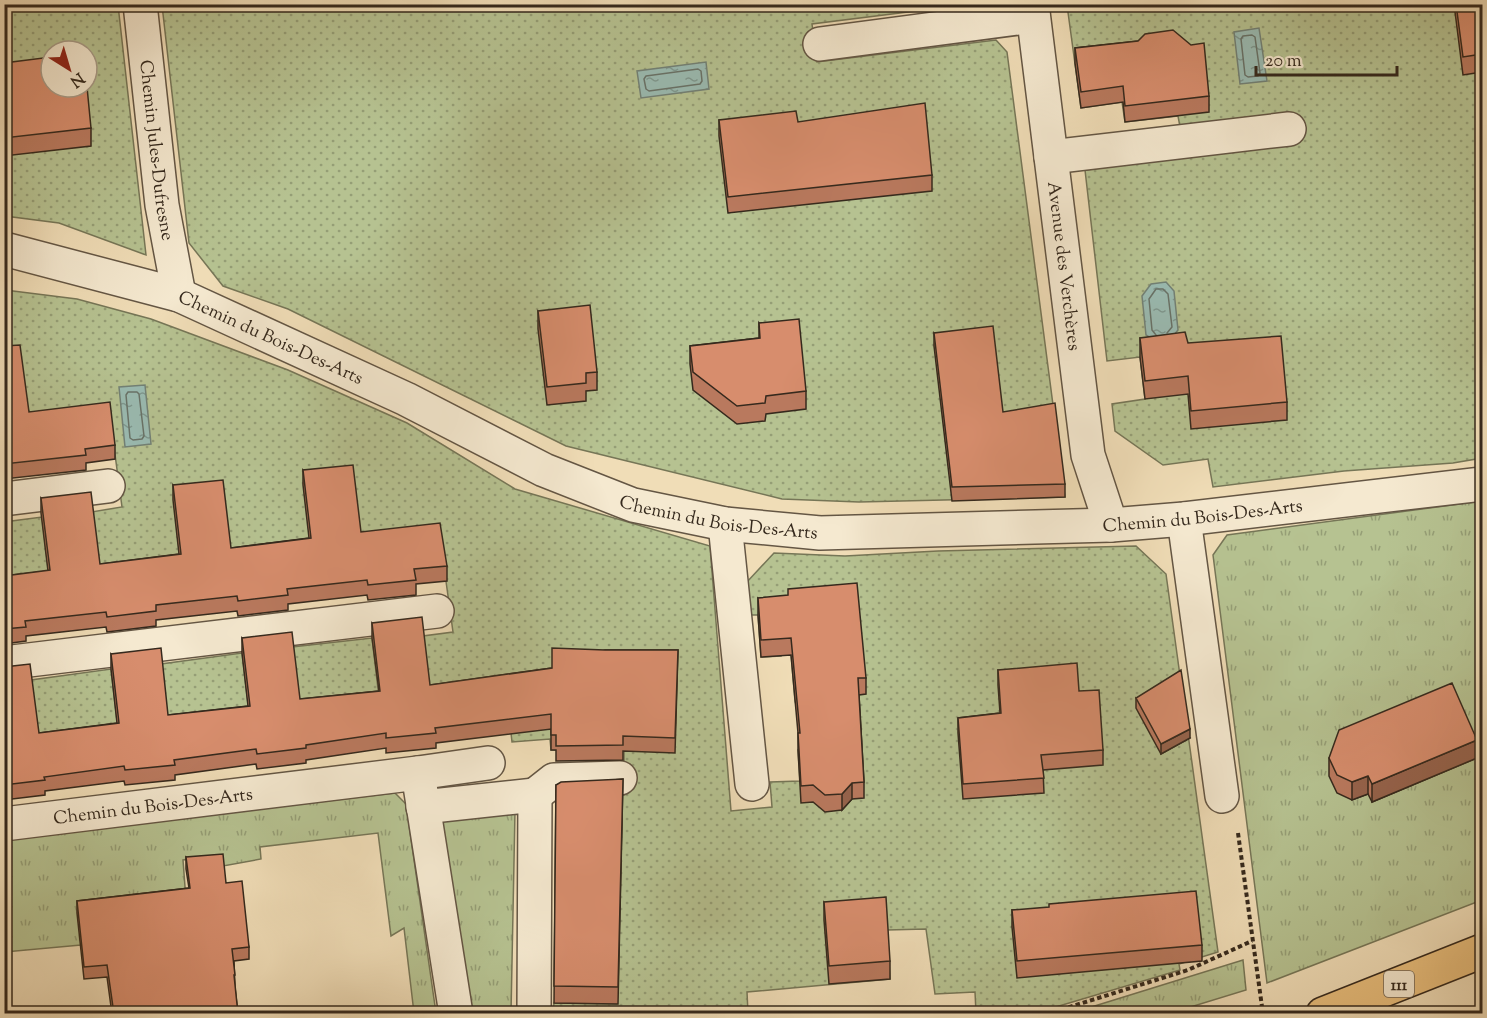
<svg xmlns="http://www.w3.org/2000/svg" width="1487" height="1018" font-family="'Sorts Mill Goudy',serif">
<defs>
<pattern id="grass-tufts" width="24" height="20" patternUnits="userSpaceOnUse" patternTransform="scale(1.5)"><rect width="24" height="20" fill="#b6c291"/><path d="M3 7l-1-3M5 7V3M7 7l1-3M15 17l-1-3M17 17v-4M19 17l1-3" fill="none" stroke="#959e76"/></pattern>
<pattern id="garden-dots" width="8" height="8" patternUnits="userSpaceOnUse" patternTransform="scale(1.5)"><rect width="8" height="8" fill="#b6c291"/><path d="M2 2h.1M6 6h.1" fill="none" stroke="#959e76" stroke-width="1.8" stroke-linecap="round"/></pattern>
<pattern id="water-ripples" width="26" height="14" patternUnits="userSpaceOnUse" patternTransform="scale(1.5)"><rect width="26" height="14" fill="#9abbb2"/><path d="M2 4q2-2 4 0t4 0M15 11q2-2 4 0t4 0" fill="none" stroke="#7e9890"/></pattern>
</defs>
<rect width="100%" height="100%" fill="#f0ddb7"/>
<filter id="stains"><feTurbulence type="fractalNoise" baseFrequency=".00333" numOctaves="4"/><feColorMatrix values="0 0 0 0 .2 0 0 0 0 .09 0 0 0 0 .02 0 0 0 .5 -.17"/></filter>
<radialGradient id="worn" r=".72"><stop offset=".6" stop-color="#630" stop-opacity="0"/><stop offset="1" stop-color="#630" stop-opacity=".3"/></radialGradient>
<!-- grass -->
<path fill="url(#grass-tufts)" stroke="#767657" stroke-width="1.5" d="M1482,501v399l-215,83 -54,-428 14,-20z
M395,793l11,11 30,209h-22l-10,-85 -13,8 -13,-103 -118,14 1,12 -38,7 -12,-10 -28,4 3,40 -105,45 -76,7 -1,-113z
M515,811l-4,202h-43l-26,-193z
M1243,960l3,30 -75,23h-99z"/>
<!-- garden -->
<path fill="url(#garden-dots)" stroke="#767657" stroke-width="1.5" fill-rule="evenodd" d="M5,5h113l28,250 -87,-32 -54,-7zM51,51h36v36h-36z
M162,5h802l-152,19 5,38 179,-22 11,12 58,445 -206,5 -77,-3 -155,-38 -61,-15 -278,-137 -65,-23 -34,-43z
M1067,5h415v453l-29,5 -109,8 -131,16 -5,-28 -45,6 -48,-34 -3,-27 33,-5 -5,-42 -33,4 -22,-191 209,-26 -113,-12 -3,-16 -53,6 -3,-20 -41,6z
M5,290l72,9 74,20 137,51 119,53 108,66 195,57 21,265 41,-4 -2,-25 30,-1 -2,-31 9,-1 -12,-48 -5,-59 -10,1 1,13 -20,1 -3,-42h-10l-2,-32 28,-30 71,3 93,-5 198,-5 30,28 52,378 -39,12 1,6 -131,39 -73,4 -1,-21 -40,2 -9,-65 -39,1 3,49 -143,13 1,21h-195l1,-10 63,1 5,-189 -66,-2 68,-20v-42l-73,-1 -1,-11 -38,3 -1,-9 -81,-33 -7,-64 30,-4 -13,-94 -209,26 -57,-64 7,68 -81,12 -9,-68 31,-5 -12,-90 -81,11 -24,-67z
M42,517l8,68 -45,6 -1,-69z
M372,638l8,68 -80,11 -8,-70z
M242,653l8,68 -81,11 -8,-68z
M111,669l8,69 -80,10 -8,-68z"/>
<!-- water -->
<path fill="url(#water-ripples)" stroke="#728176" stroke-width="1.5" d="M1259,28l8,53 -27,3 -6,-52z
M706,62l3,27 -68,9 -4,-27z
M1166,282l8,9 4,39 -9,11 -12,1 -11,-7 -4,-39 9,-12z
M145,385l6,59 -26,3 -6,-60z"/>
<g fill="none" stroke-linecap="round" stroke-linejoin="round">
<!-- shore -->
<path stroke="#687268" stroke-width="1.5" d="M1252,35l3,2 5,36 -2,3 -10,1 -3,-2 -4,-36 2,-3z
M698,69l3,2 1,10 -2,3 -51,7 -3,-2 -2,-10 2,-3z
M1156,335l-4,-5 -3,-31 7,-10h7l5,5 4,33 -5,6
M128,392h9l2,2 5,42 -2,3 -9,1 -3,-2 -4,-43z"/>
<defs>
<g id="minor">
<path id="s1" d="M140,4l22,201 17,90"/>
<path id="s2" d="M1032,4l56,451 23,70"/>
<path d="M820,44l213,-28"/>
<path d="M1051,157l238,-28"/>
<path id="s3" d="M4,249l175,46 227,104 138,71 89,35 92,19 95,9 291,-8 73,-6 298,-35"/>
<path d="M4,499l104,-13"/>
<path d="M1184,519l38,277"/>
<path d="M725,524l27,260"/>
<path d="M4,663l433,-52"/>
<path d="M418,773l70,-10"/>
<path d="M535,795l19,-15 66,-2"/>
<path d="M423,807l112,-12 -1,219"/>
<path id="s4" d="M4,824l414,-51 38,241"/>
</g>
<path id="major" d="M1323,1014l159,-63"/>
</defs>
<!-- minor casing -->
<use href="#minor" stroke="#645644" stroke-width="36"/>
<!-- major casing -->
<use href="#major" stroke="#35291d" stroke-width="36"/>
<!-- path -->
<path stroke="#35291d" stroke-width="4" stroke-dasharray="4.5 3" stroke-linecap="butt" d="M1238,833l25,181
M1047,1014l141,-44 64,-29"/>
<!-- minor -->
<use href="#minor" stroke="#f5e9d0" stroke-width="33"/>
<!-- major -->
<use href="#major" stroke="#e8be7c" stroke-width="33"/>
</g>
<!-- wall -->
<path fill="#b9795e" stroke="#35291d" stroke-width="1.5" d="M870,4h20l-20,3z
M1454,4h28v68l-19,3z
M1138,41l71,55v16l-84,10 -2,-20 -42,6 -6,-45v-15z
M4,63l87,65v18l-87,10z
M719,120l79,2 134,53v16l-204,22 -9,-77z
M538,311l59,61v18l-11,1v10l-39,4 -9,-76z
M759,323l47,68v18l-40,5 -1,7 -28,3 -44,-34 -3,-26v-18l69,-8z
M934,333l131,151v13l-113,4 -18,-155z
M1140,338l48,5 99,59v18l-96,9 -3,-35 -43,5 -5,-42z
M4,346l25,66 86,33v14l-29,4v7l-82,9z
M303,470l58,62 86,34v15l-31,3v11l-48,5 -1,-5 -79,9v6l-50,6 -1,-5 -81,9v6l-49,6 -1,-5 -80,9v5l-22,3v-68l44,-5 -7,-58v-15l59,66 79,-10 -6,-54v-15l58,63 78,-10 -6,-53z
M758,598l108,80v16l-7,1 5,87v16l-12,1 -10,11 -17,2 -12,-10 -12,1 -3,-53v-17l-7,-78 -30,2 -3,-42z
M372,623l58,62 122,-17 53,-18h73l-3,103 -52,-2v9l-67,1v-11h-5v-21l-115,14v5l-50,5v-5l-80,12v3l-49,6 -1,-5 -81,11v5l-50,5 -1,-4 -79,10v4l-41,5v-133l35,66 78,-10 -6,-54v-15l57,61 80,-9 -6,-53v-15l58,61 79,-8 -7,-53z
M998,670l81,21 24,59v15l-60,5 1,23 -81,6 -5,-66v-15l42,-5 -2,-28z
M1136,698l54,40 -29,16 -25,-46z
M1329,758h148l-105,44 -4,-8 -16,6 -15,-7 -8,-17z
M623,779l-5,225 -64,-1 2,-218z
M186,857l40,26 23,64v12l-15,2 1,26 3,27h-126l-5,-37 -23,2 -7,-66v-12l112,-13 -3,-19z
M824,902l66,59v18l-61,5 -5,-64z
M1012,910l190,35v16l-185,17 -5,-51z"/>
<!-- shaded-wall -->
<path fill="#96634c" stroke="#35291d" stroke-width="1.5" d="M1190,729v9l-29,16v-10z
M1477,740v18l-105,44v-18z
M1368,776v18l-16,6v-18z
M852,783v16l-10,11v-16z"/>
<!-- building -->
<path fill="#d78d6d" stroke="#35291d" stroke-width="1.5" d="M1456,4h26v50l-19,3z
M1173,30l18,15 13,-2 5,53 -84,10 -2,-20 -42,6 -6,-44 63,-7 7,-7z
M51,57v30h36l4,41 -87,10v-75z
M925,103l7,72 -204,22 -9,-77 77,-9 2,11z
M590,305l7,67 -11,1v10l-39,4 -9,-76z
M799,319l7,72 -40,5 -1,7 -28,3 -44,-34 -3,-26 70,-8 -1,-15z
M993,326l10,86 52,-9 10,81 -113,3 -18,-154z
M1185,332l3,11 93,-7 6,66 -96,9 -3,-35 -43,5 -5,-43z
M20,345l9,67 81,-10 5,43 -30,4 1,6 -82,9v-118z
M353,465l8,67 79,-9 7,43 -33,3 2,11 -48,5 -1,-5 -80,9 1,6 -50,6 -1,-5 -81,9v6l-49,6 -1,-5 -81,9 1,6 -22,2v-53l46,-6 -9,-72 50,-6 9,72 81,-10 -8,-69 50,-5 8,68 80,-10 -8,-68z
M857,583l9,95h-8l6,104 -12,1 -10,11 -17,1 -12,-10 -12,1 -3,-53h2l-9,-95 -30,2 -3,-42 30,-3v-6z
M422,617l8,68 122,-17v-20l53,2h73l-3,88 -52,-2v9l-67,1v-11h-5v-21l-116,14 1,5 -50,5v-5l-80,12v3l-49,6 -1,-5 -82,11 1,5 -50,5 -1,-4 -80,11 1,3 -41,5v-118l26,-3 9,69 80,-10 -8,-69 50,-6 7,67 82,-9 -8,-68 50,-6 8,67 80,-8 -8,-68z
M1077,663l2,28 20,-1 4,60 -62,5 3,23 -81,6 -5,-66 43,-5 -3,-43z
M1181,670l9,59 -29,15 -25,-46z
M1452,683l25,57 -105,44 -4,-8 -16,6 -15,-7 -8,-17 10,-28z
M623,779l-5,208 -64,-1 2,-201 5,-3z
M223,854l3,29 16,-2 7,66 -17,2 3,26h-1l4,39h-124l-7,-49 -23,2 -7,-66 113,-13 -4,-31z
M1196,891l6,54 -185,16 -5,-51 37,-3v-3z
M886,897l4,64 -61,5 -5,-64z"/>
<g text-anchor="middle" stroke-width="5" stroke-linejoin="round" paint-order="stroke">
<!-- shield labels -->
<rect fill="#f5e9d0" stroke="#6f6353" stroke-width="1.5" x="1384" y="971" width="30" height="26" rx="4.5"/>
<g font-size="16" font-weight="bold" fill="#35291d">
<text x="1399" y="990">111</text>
</g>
<!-- street labels -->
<g font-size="18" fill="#35291d" stroke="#f5e9d0">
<text dy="6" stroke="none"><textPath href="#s1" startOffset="147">Chemin Jules-Dufresne</textPath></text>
<text dy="6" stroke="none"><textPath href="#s2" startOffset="264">Avenue des Verchères</textPath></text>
<text dy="6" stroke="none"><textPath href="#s3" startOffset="282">Chemin du Bois-Des-Arts</textPath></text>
<text dy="6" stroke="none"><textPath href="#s3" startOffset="768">Chemin du Bois-Des-Arts</textPath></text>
<text dy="6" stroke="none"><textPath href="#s3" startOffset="1254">Chemin du Bois-Des-Arts</textPath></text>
<text dy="6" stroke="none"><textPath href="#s4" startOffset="150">Chemin du Bois-Des-Arts</textPath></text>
</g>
</g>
<!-- margin -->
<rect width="1487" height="1018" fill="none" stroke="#f0ddb7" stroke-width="24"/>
<rect x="6" y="6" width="1475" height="1006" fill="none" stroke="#35291d" stroke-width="3"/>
<rect x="12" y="12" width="1463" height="994" fill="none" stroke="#35291d" stroke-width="1.5"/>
<!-- north arrow -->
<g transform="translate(69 69) rotate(143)"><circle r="28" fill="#f5e9d0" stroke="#a89c88" stroke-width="1.5"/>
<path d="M0-4.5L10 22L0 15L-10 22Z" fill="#8f2418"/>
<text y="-9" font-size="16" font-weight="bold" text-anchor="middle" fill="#35291d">N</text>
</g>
<!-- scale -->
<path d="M1256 66v9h141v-9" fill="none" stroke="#35291d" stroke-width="3"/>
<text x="1265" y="66" font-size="18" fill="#35291d" stroke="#f5e9d0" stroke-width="4.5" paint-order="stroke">20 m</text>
<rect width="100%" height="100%" filter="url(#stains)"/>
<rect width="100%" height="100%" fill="url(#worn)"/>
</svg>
